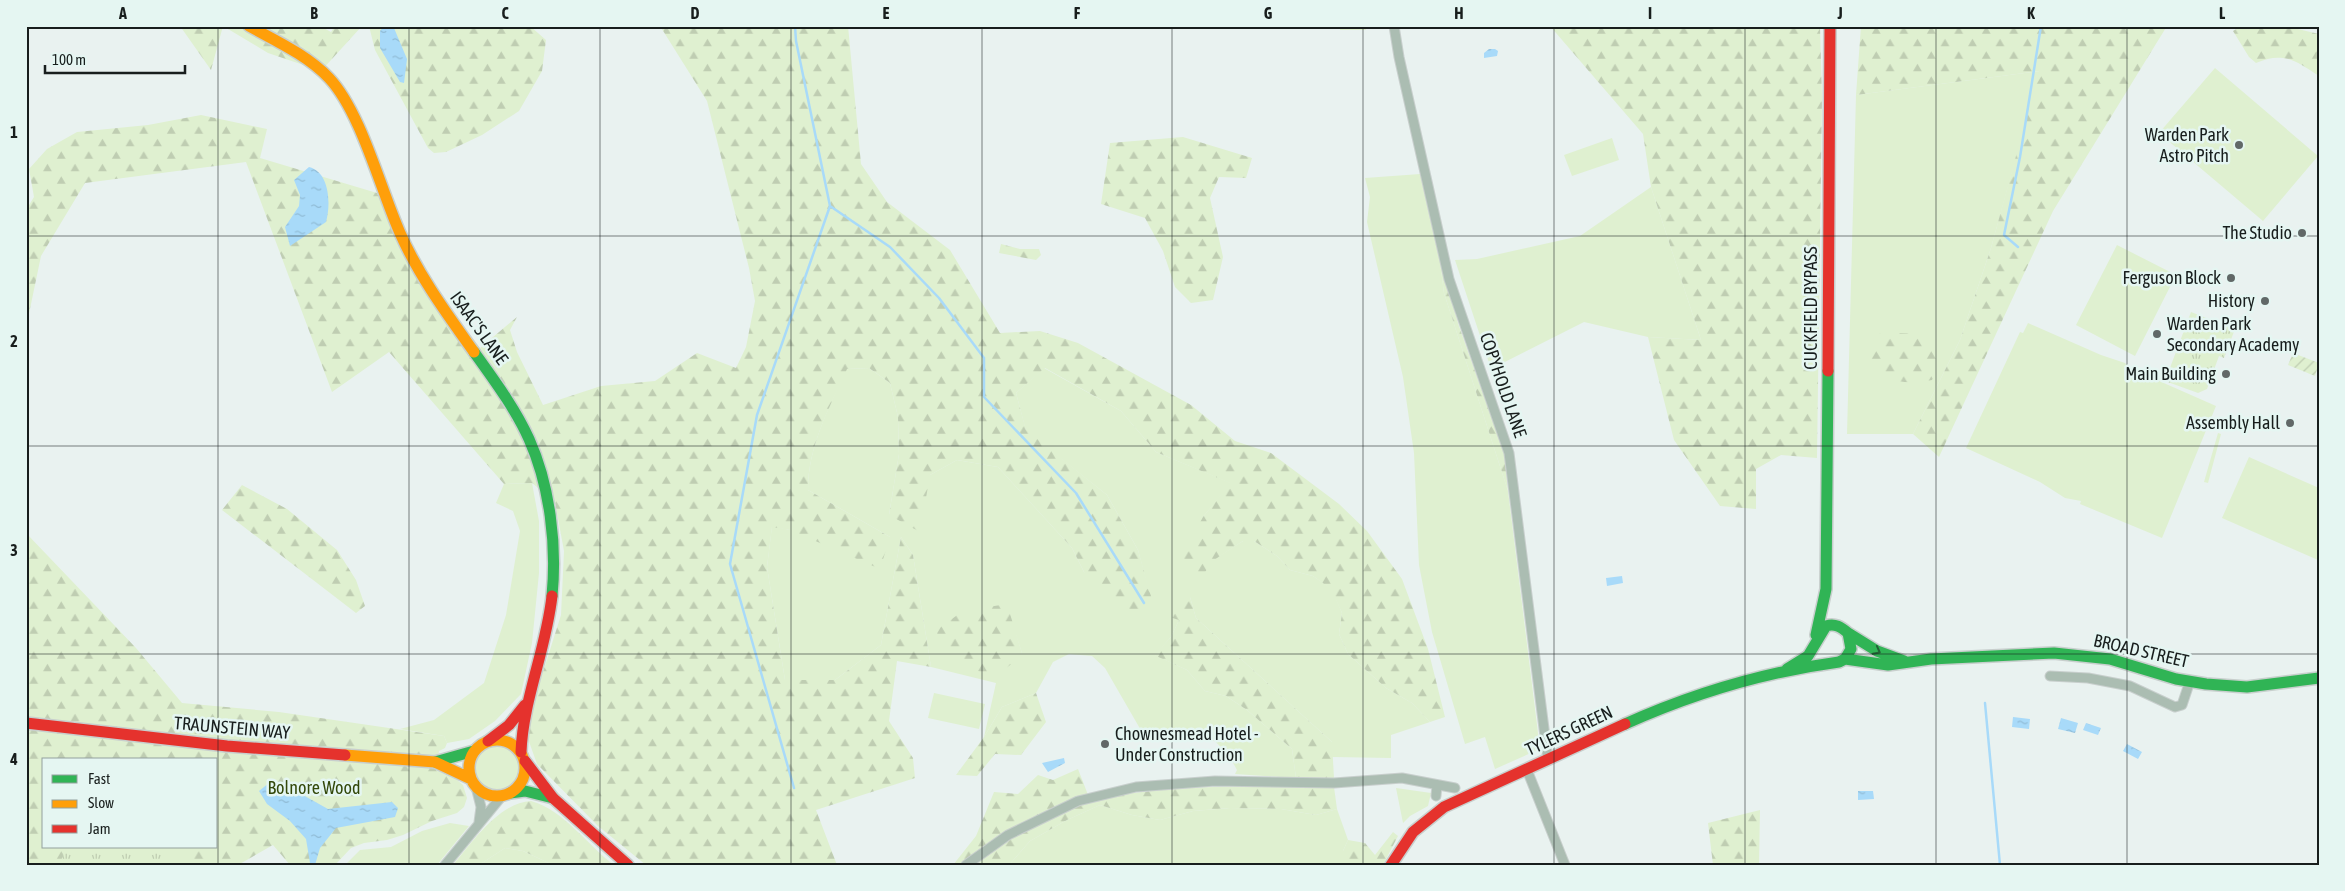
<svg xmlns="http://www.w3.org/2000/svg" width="2345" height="891" font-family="'Asap Condensed',sans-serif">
<defs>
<pattern id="forest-firs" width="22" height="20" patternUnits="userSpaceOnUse" patternTransform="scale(1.25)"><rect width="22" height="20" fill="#dff0d0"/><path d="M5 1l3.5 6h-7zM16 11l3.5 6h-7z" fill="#bfcdb2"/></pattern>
<pattern id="park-tufts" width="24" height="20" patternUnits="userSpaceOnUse" patternTransform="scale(1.25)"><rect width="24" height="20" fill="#dff0d0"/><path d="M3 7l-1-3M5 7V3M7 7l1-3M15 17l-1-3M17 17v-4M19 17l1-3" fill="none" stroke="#bfcdb2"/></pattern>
<pattern id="garden-furrows" width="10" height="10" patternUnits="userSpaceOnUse" patternTransform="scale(1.25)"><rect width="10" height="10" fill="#dff0d0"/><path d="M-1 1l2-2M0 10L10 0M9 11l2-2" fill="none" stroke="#bfcdb2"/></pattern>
<pattern id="water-ripples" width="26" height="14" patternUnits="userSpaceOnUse" patternTransform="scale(1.25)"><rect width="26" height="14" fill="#a8daf9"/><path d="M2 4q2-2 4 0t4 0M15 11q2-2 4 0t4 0" fill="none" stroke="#90bbd5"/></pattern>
</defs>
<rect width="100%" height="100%" fill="#e9f2f0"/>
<!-- grass -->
<path fill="#dff0d0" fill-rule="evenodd" d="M1340,26h26v4h-26z
M2215,68l103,88 -55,65 -104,-88z
M2040,71l-49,177 -31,92 -47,94h-66l9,-339z
M1612,138l7,22 -47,16 -8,-21z
M1420,174l20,88 4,31 64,198 32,258 -45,20 -10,-32 -20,7 -33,-112 -13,-67 -5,-112 -11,-76 -36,-155 3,-25 -5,-19z
M1651,187l50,153 -53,-3 -64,-15 -93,47 -36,-109 22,-1 103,-23z
M2117,245l59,30 -41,81 -59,-31z
M2028,323l73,32 24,8 7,6 84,37 -54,132 -82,-34 1,-3 -16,-3 -25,-16 -74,-34 54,-116 3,1z
M869,368l21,15 8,34 1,37 -10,61 41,-40 27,-15 41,7 74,81 12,24 70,38 -16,-60 -31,-55 -81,-64 -10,-38 28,-25 77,43 35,41 75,31 -28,34 -6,65 16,-22 30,-19h11l23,15 13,14 23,6 19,13 10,24 -3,21 9,20 38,34 26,15 18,19 -39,13v23l-59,-1v-15l-136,-124 -6,-21 -19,40 -16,18 32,15 18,21 21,5 21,14 45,39 4,29 -61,-4 2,-4c-20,-40 -51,-47 -91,-31l-41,-71 -13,-12 -23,-2 -16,8 -17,31 -34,14 -18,30 12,-54 -65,-16 -18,-112 -12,-18 -20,108 -46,35h-50l-18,-113 5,-41 18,4 100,7 -82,-47c0,-44 21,-81 38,-121zM1016,635l6,18 -39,20z
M2218,433l3,1 -13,49 -4,-1z
M2249,457l70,31 -1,72 -96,-42z
M532,483l7,38v52l-7,70 -11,51 -26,27 -26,18 -22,4 -3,-7 -44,-7 34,-9 50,-37 22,-68 14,-84 -7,-20 -17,-8 8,-19z
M934,693l51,11 -6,25 -51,-11z
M474 767a23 23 0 1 1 46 0a23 23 0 1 1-46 0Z
M1396,788l35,5 -3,13 -18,10 -7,7z
M1100,805l32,10 28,5 33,-9 37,-3 51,1 35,6 21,-6 11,31 -5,11v14h-334l21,-24 37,-21z
M450,823l19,3 -32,39h-92l15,-15 31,-3 31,-16z
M505,848l18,3 30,14h-74z"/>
<!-- forest -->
<path fill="url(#forest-firs)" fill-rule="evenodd" d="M180,26h140l11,6 4,-6h27l-41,45 -53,-18 -45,-27 -12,44z
M369,26h161l16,14 -4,31 -23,40 -37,24 -36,17 -12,1 -6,-5 -53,-98z
M660,26h188l13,138 26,38 63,48 50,83 40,-2 38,12 113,62 44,36 36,12 68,51 28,27 35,48 26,70 17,68 -15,5 -18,-19 -26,-15 -38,-34 -9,-20 3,-21 -11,-24 -18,-13 -23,-6 -13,-14 -23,-15h-11l-29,19 -17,23 -19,-20 25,-46 27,-34 -74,-31 -35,-41 -76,-43 -29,25 10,37 81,65 31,55 17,60 -16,5 -40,-25 -15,-18 -12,-24 -74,-81 -41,-7 -27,15 -10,57 -31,-17 10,-61 -1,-37 -8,-34 -21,-15 -22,1c-18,40 -39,77 -39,121l82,47 -10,32 -90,-39 -18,-3 -5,40 18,113h50l46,-35 20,-108 12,18 18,112 -34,-6 -8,60 24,37 2,20 -99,32 21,55h-191l-48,-39 -61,-62 -10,-28 4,-26 30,-95 3,-64 -9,-49 -23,-19 -28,1 -115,-132 -57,40 -86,-230 -161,21 -44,73 -15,72v-118l8,-13 -5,-28 18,-20 30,-17 71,-7 53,-10 66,14 -7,29 117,35 24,52 79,103 37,-31 -7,13 7,22 26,53 58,-19 54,-5 42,-28 39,15 10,-21 9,-46 -6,-33 -42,-167z
M1550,26h270l2,72 -5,360 -36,-3 -25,14v40l-36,-3 -46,-66 -26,-103 53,3 -50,-153 -8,-53z
M1861,26h306l-114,185 -114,246 -26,-23 47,-94 31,-92 48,-177 -183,24z
M2241,26h44l34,8v42c-23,-15 -36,-25 -63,-13l-7,-6 -16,-26z
M1183,137l69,21 -6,20 -27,-1 -9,21 13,59 -10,43 -22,3 -16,-16 -12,-36 -18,-33 -44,-14 9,-61z
M1001,244l19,5h19l2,6 -5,5 -37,-7z
M1440,262l19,64 45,127 4,38 -64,-198z
M1896,333l26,1 20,16 1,8 -11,22c-28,5 -44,3 -63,-18l1,-13 8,-15z
M242,485l45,24 50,41 19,30 9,26 -9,7 -134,-103z
M26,533l110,115 46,55 97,9 165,24 3,7 -2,5 -6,3 -3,19 20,9 7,6 4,13 -3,9 -7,6 -25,8 -29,14 -16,5 -23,3 -13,5 -16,17h-45l-17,-20 -35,20h-212zM44,760h172v87h-172z
M1173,597h17l6,21 136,124 2,36h-38l-4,-29 -45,-39 -21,-14 -21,-5 -18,-21 -33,-15 17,-18 8,-17 -16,-5z
M1007,604l15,49c-5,5 -11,12 -17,16 -29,17 -54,-19 -70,-38l28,-20z
M1036,693l10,29 -25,33 -26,-1 -18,22 -21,-1 28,-38 18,-30z
M1078,769l12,31c81,-16 162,-14 244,-13l3,22 -21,6 -35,-6 -51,-1 -37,3 -33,9 -28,-5 -32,-10 -33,15 -37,21 -21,24h-56l23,-29 18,-44 24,2 20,-19 15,5z
M531,801c33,9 56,44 83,64h-61l-30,-14 -18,-3 -26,17h-26c19,-23 47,-63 78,-64z
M1760,810l-1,55h-46l-5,-42z
M1393,832l5,4 -15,29h-40v-14l5,-11 17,3 10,12z"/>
<!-- park -->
<path fill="url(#park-tufts)" d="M2191,312l44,17 -11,29 -5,-2 -12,33 -9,4 -33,-12z
M67,847h113l-2,18h-119z"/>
<!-- garden -->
<path fill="url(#garden-furrows)" d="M2293,353l26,10 -4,13 -27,-11z"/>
<!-- water -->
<path fill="url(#water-ripples)" d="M384,26l10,2 13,31 -3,24 -4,-1 -20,-34v-17z
M1489,49h6l3,2 -1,5 -13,2v-5z
M309,167c21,5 22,38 17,55l-36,24 -5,-19 14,-21 1,-11 -6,-15z
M1622,576l1,7 -16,3 -1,-8z
M2013,717l17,2 -1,10 -17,-2z
M2061,718l17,5 -3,10 -17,-4z
M2086,723l15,5 -3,7 -15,-5z
M2127,744l15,8 -4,7 -15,-8z
M1064,758l1,5 -17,9 -6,-9z
M269,783l16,2 43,24 64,-7 6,6 -3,9 -59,11 -16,20 -5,17 -5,-2 -4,-24 -16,-18 -23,-17 -8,-13z
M1858,791h15l1,8 -16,1z"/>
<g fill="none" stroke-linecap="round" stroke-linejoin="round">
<!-- stream -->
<path stroke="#a8daf9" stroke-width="2.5" d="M830,206l60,41 49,51 45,60v39l92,96 68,110
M2018,247l-14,-12 16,-78 21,-131
M1985,703l15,162
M794,788l-64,-224 27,-149 73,-209 -34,-165 -1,-15"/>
<defs>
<path id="street" d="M1394,26l5,31 50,222 60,174 39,307
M2050,676l38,2 42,8 45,21 7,-2 8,-24
M1527,770l38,95
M476,787l5,20 -2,15
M1436,796l1,-11
M445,865l57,-69
M966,865l42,-30 70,-34 58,-14 79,-6 119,2 68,-5 53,10"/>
<path id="fast" d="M474,352c20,28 41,56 55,87 21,47 28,106 23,157
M1848,633l29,18 27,10
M1816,635l10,-46 2,-218
M1845,659l43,6 43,-6 123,-6 56,6 66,20 30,5 41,3 72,-9
M1625,724c69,-31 139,-52 214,-62l6,-3 6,-10 -3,-16c-7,-6 -13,-10 -22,-7l-18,30 -21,13
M435,762l39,-11
M510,793l15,-2 28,7"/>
<path id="slow" d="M249,26c27,15 58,29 80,52 32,34 51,110 71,155 19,43 47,81 74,119
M469 768a28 28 0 1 1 56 0a28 28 0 1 1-56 0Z
M345,755l90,7 36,17"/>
<path id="jam" d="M1828,371l2,-345
M26,723l201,23 118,9
M488,741l21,-16 16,-20
M521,752c2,-52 25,-102 31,-156
M525,761l28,37 75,67
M1391,865l22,-33 31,-25 181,-83"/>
</defs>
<!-- street casing -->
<use href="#street" stroke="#c8cfcd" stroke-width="11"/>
<!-- fast casing -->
<use href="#fast" stroke="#c8cfcd" stroke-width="14"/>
<!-- slow casing -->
<use href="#slow" stroke="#c8cfcd" stroke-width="14"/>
<!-- jam casing -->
<use href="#jam" stroke="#c8cfcd" stroke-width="14"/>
<!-- street -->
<use href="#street" stroke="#abbdb2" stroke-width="9"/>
<!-- fast -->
<use href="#fast" stroke="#30b455" stroke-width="11"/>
<!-- slow -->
<use href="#slow" stroke="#ff9f0a" stroke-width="11"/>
<!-- jam -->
<use href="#jam" stroke="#e5322d" stroke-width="11"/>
</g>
<!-- one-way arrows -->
<defs><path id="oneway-chevron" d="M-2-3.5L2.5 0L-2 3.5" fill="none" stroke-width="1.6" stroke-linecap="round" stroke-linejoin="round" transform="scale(1.25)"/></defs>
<use stroke="#236236" href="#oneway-chevron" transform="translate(1877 651) rotate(28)"/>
<!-- grid -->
<path fill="none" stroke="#181e1d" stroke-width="1" stroke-opacity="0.55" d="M218,26v839M409,26v839M600,26v839M791,26v839M982,26v839M1172,26v839M1363,26v839M1554,26v839M1745,26v839M1936,26v839M2127,26v839M26,236h2293M26,446h2293M26,654h2293"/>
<!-- markers -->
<g fill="#616867" stroke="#e5f6f2" stroke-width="2">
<circle cx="2239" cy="145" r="5"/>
<circle cx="2302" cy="233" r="5"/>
<circle cx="2231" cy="278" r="5"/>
<circle cx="2265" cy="301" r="5"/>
<circle cx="2157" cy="334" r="5"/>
<circle cx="2226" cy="374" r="5"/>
<circle cx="2290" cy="423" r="5"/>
<circle cx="1105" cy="744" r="5"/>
</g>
<g text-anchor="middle" stroke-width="5" stroke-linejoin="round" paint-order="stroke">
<!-- poi labels -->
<g font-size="18" fill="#181e1d" stroke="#e5f6f2" text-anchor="end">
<text x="2229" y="141">Warden Park<tspan x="2229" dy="21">Astro Pitch</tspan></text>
<text x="2292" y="239">The Studio</text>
<text x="2221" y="284">Ferguson Block</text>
<text x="2255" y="307">History</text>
<text x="2167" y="330" text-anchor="start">Warden Park<tspan x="2167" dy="21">Secondary Academy</tspan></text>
<text x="2216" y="380">Main Building</text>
<text x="2280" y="429">Assembly Hall</text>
<text x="1115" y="740" text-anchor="start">Chownesmead Hotel -<tspan x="1115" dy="21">Under Construction</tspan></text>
</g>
<!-- street labels -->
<g font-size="18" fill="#181e1d" stroke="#e5f6f2">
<text transform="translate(1811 308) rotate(-90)" y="6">CUCKFIELD BYPASS</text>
<text transform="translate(479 328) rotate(54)" y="6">ISAAC'S LANE</text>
<text transform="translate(1503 385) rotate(71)" y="6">COPYHOLD LANE</text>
<text transform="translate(2141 651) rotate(13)" y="6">BROAD STREET</text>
<text transform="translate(232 728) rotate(5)" y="6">TRAUNSTEIN WAY</text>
<text transform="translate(1569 731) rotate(-25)" y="6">TYLERS GREEN</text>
</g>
<!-- park labels -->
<g font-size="18" fill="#33480a" stroke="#e5f6f2">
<text x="314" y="794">Bolnore Wood</text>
</g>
</g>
<!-- border -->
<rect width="2345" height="891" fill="none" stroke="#e5f6f2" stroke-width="55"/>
<!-- legend -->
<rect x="42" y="758" width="175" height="90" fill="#e5f6f2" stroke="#93a09d"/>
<rect x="52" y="775" width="25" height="8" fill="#30b455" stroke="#93a09d"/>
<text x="88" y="784" font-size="15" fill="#181e1d">Fast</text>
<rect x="52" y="800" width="25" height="8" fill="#ff9f0a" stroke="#93a09d"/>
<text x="88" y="808" font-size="15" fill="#181e1d">Slow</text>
<rect x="52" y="825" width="25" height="8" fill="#e5322d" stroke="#93a09d"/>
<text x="88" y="834" font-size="15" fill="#181e1d">Jam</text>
<!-- scale -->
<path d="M45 65v8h140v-8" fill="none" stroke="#181e1d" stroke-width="2.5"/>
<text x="52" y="65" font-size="15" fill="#181e1d" stroke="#e5f6f2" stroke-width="4" paint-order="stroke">100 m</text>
<rect x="28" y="28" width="2290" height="836" fill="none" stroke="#181e1d" stroke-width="2"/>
<g font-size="16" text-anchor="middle" font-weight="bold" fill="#181e1d">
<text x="123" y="19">A</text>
<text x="314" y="19">B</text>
<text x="505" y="19">C</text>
<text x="695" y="19">D</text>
<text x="886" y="19">E</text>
<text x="1077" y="19">F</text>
<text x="1268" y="19">G</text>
<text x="1459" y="19">H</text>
<text x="1650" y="19">I</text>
<text x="1840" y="19">J</text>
<text x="2031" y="19">K</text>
<text x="2222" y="19">L</text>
<text x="14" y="138">1</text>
<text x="14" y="347">2</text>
<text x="14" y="556">3</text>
<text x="14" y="765">4</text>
</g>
</svg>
